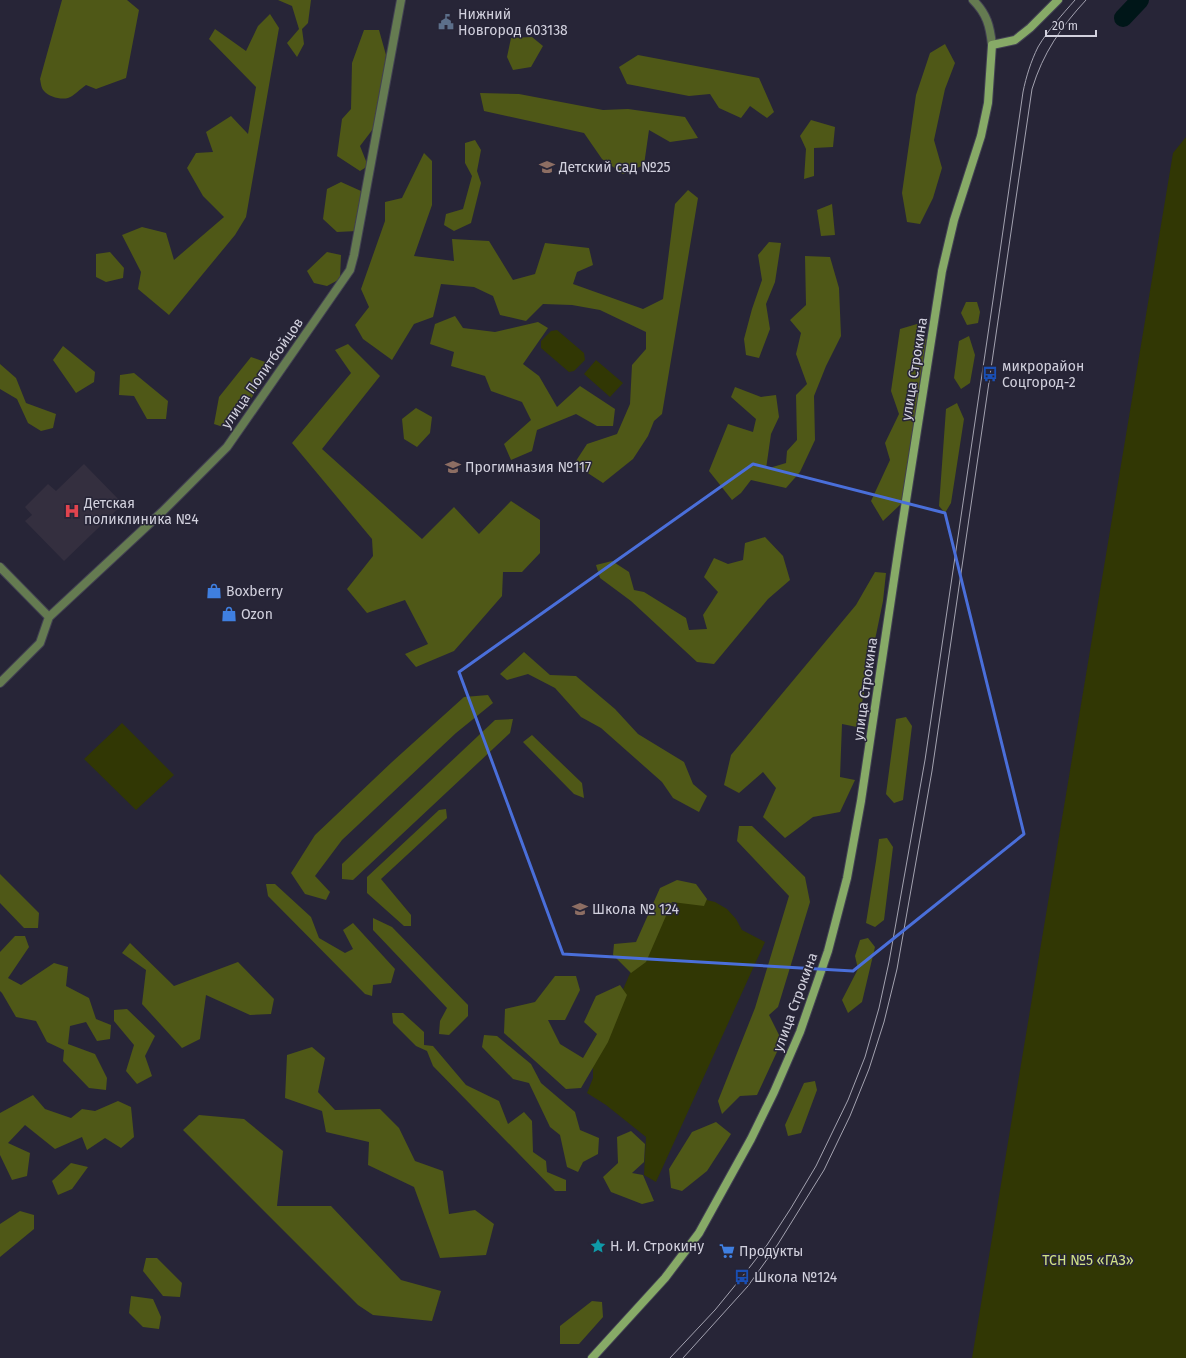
<svg xmlns="http://www.w3.org/2000/svg" width="1186" height="1358" font-family="'Fira Sans',sans-serif">
<rect width="100%" height="100%" fill="#272537"/>
<!-- medical -->
<path fill="#342f3f" d="M84,464l39,40 -59,57 -39,-40 7,-6 -7,-8 23,-23 8,7z"/>
<!-- green -->
<path fill="#313704" d="M1186,137v1221h-214l201,-1205z
M557,330l27,23 1,7 -11,11 -5,1 -28,-24v-7l10,-10z
M596,360l27,23 -13,14 -26,-23z
M122,723l52,52 -38,35 -52,-51z
M703,899l12,3 12,7 9,10 6,11 23,12 -109,240 -12,-7 2,-38 -40,-32 -19,-12 6,-15v-15l3,-11 54,-125 16,-20 11,-6z"/>
<!-- forest -->
<path fill="#4f5817" d="M62,0h65l12,10 -13,68 -30,11 -10,-4c-6,4 -12,11 -18,13 -7,2 -19,-1 -24,-7 -3,-3 -3,-8 -4,-12z
M278,0h33l-3,23 -6,6 2,15 -7,13 -10,-14 12,-14 -7,-23z
M270,14l9,14 -33,189 -11,18 -66,80 -31,-26 3,-17 -19,-37 20,-8 24,6 8,27 50,-43 -21,-21 -16,-28 9,-15 17,-1 -7,-20 25,-16 17,18 8,-47 -47,-48 6,-10 31,22 12,-25z
M364,30h15l7,25 -10,70 -16,21 8,20 -8,5 -23,-15 5,-37 9,-10 1,-46z
M532,37l11,9 -12,21 -18,3 -6,-13 4,-19z
M945,44l10,19 -10,26 -11,51 8,28 -9,30 -13,26 -13,-2 -5,-29 14,-98 14,-42z
M638,55l121,23 15,34 -7,6 -17,-12 -9,12 -22,-10 -9,-14 -21,2 -62,-12 -8,-17z
M480,93l39,1 84,16 25,-1 57,8 13,21 -28,4 -21,-12 -5,35 -21,9 -21,-15 -18,-26 -100,-22z
M811,120l24,7 -2,20 -19,1v28l-10,3 2,-30 -6,-13z
M475,140l6,10 -4,21 4,12 -10,40 -17,8 -10,-6 2,-11 17,-5 9,-33 -7,-13v-20z
M424,153l8,8v44l-18,51 40,5 -2,-22 37,2 24,39 22,-6 10,-31 44,5 4,17 -16,7 -4,12 70,25 20,-10 12,-95 13,-14 10,8 -36,216 -8,7 -6,15 -15,23 -30,24 -29,-19 13,-20 30,-10 13,-30 2,-39 14,-16v-17l-46,-22 -28,-5 -29,-1 -17,17 -26,-6 -7,-19 -19,-9 -33,-3 -8,33 -19,7 -22,36 -29,-21 -8,-14 14,-18 -8,-18 24,-68v-19l17,-4z
M341,182l20,9 -4,40 -20,1 -14,-13 4,-30z
M832,204l3,31 -14,1 -4,-26z
M769,242l12,1 -6,39 -9,22 4,25 -11,29 -13,-3 -2,-16 8,-30 10,-29 -4,-25z
M110,252l14,16 -1,10 -17,4 -10,-5v-23z
M327,252l14,3 -1,24 -13,7 -13,-3 -7,-12z
M805,256l25,1 9,31 2,48 -15,30 -12,30 1,44 -15,32 -14,16 -35,-8 -10,13 -9,7 -23,-29 19,-47 25,8 3,-13 -25,-22 4,-10 26,10 15,-2 3,22 -8,17 -5,35 20,-6 1,-12 10,-11 -1,-45 11,-11 -11,-30 5,-21 -11,-13 16,-15z
M966,302h11l3,10 -2,11 -11,2 -6,-12z
M455,316l8,12 32,4 43,-10 10,6 -25,36 16,12 18,31 23,-21 35,23 -2,17h-16l-21,-12 -39,16 -5,21 -21,9 -7,-16 27,-24 -9,-18 -31,-11 -6,-15 -34,-10 3,-14 -24,-8 5,-20z
M917,324l9,16 -24,163 -19,18 -12,-20 19,-41 -5,-17 14,-29 -8,-23 9,-62z
M969,336l6,19 -5,28 -9,6 -7,-11 5,-37z
M348,344l32,32 -58,73 100,90 32,-32 25,27 32,-33 29,19v33l-18,19h-19l-1,24 -48,55 -38,16 -11,-13 23,-10 -23,-44 -38,13 -20,-24 26,-33 -1,-17 -80,-96 59,-70 -16,-23z
M63,346l32,26 -1,10 -18,11 -23,-33z
M251,357l17,6 -1,10 -23,37 -21,17 -9,-3 5,-27z
M0,364l16,14 10,25 30,11 -3,14 -12,3 -13,-8 -11,-24 -17,-10z
M134,373l34,28 -2,18h-19l-13,-23 -15,-1 1,-20z
M957,403l7,16 -13,84 -6,10 -6,-7 7,-97z
M416,408l16,9 -2,16 -13,14 -13,-8 -2,-20z
M765,537l18,19 7,24 -22,19 -54,65 -17,-2 -66,-61 -31,-23 -4,-13 16,-4 17,11 5,18 10,2 42,26 3,12 18,-1 -4,-14 15,-23 -14,-15 10,-19 14,6 15,-4 2,-17z
M875,572l11,1 -3,28 -26,126 -15,-3 -2,53 15,3 -15,32 -27,5 -28,21 -22,-21 13,-29 -13,-16 -24,21 -15,-8 7,-30 125,-150z
M524,652l26,23 26,1 39,33 23,25 46,28 9,22 14,12 -8,16 -26,-14 -11,-16 -61,-54 -20,-11 -26,-29 -27,-14 -21,6 -7,-6z
M488,695l5,8 -37,30 -114,107 -27,36 15,16 -4,8 -21,-6 -14,-21 24,-38 77,-73 72,-65z
M906,717l6,9 -9,74 -9,3 -8,-9 10,-75z
M513,719l-3,14 -157,147 -11,-1v-15l153,-144z
M532,735l50,48 2,15 -10,-4 -51,-52z
M446,809l1,9 -66,61 30,36v11h-7l-37,-33v-16l72,-67z
M739,826h13l53,51 5,25 -32,105 -9,8 13,26 -25,54 -17,1 -18,18 -4,-13 37,-93 34,-112 -52,-55z
M887,838l6,9 -9,73 -9,7 -9,-4 10,-62 3,-22z
M0,874l39,39 -1,15h-14l-24,-25z
M677,880l19,4 11,15 -3,7 -32,-4 -26,60 -15,11 -18,-18 1,-11 22,-2 24,-54z
M266,884h9l36,33 8,21 26,15 8,-4 -10,-19 10,-7 42,46 -4,14 -18,2 -1,11 -7,-2 -97,-98z
M373,918l19,9 76,78v11l-19,19 -10,-1 1,-13 7,-13 -74,-78z
M15,936h10l4,11 -21,31 13,7 33,-22 14,4 -2,19 23,12 7,21 15,6 -1,14 -13,2 -11,-19 -16,4 -2,18 27,10 12,24 -1,12 -17,-2 -26,-27 1,-11 -17,-8 -11,-21 -20,-4 -14,-24 -2,-2v-39z
M868,938l7,9 -13,55 -14,11 -6,-13 16,-31 -3,-13 5,-16z
M130,943l44,43 64,-24 36,37 -3,15 -21,1 -44,-20 -6,44 -18,9 -40,-44 4,-34 -24,-17z
M555,976h21l4,14 -15,30h-17l12,24 23,14 14,-24 -13,-12 12,-26 24,-11 7,10 -19,47 -27,46 -15,1 -62,-56 1,-24 30,-7z
M127,1009l28,27 -10,20 7,20 -15,8 -11,-13 8,-26 -20,-24v-11z
M392,1013h11l21,19v13l9,1 33,39 33,16 9,23 16,-12 8,9 1,31 13,9 1,11 19,8v11h-11l-122,-125 -6,-15 -11,-5 -23,-23z
M484,1035l13,1 34,28 10,19 34,29 5,18 19,8 -1,16 -15,8 -5,10 -11,-5 -7,-32 -10,-8 -21,-44 -16,-4 -31,-32z
M312,1047l13,11 -7,34 17,18 45,-1 19,19 16,33 28,10 6,43 26,-4 19,14 -8,31 -46,3 -26,-71 -46,-22 1,-23 -43,-10 -4,-21 -37,-13 2,-43z
M815,1081l2,9 -16,43 -13,3 -3,-11 19,-42z
M33,1095l12,14 26,9 11,-9 13,2 23,-10 13,6 3,30 -13,11 -16,-10 -18,12 -5,-13 -27,12 -30,-24 -17,18 22,10 -3,23 -15,4 -12,-25v-42z
M199,1115l45,4 39,32 -6,55h54l70,74 40,11 -9,30 -59,-6 -15,-10 -175,-175z
M716,1122l15,12 -24,37 -25,20 -11,-3 -2,-19 23,-37z
M631,1131l14,13 -1,18 -12,11 11,2 11,26 -12,3 -31,-12 -8,-15 15,-14 -1,-26z
M71,1163l17,4 -16,22 -14,6 -6,-14z
M20,1211l14,4v14l-34,28v-33z
M146,1258h11l25,25 -2,14 -17,-1 -20,-25z
M131,1296l22,3 8,18 -2,12 -16,-2 -14,-14z
M592,1301l10,1 1,15 -24,27h-19v-18z"/>
<g fill="none" stroke-linecap="round" stroke-linejoin="round">
<!-- canal -->
<path stroke="#001618" stroke-width="18" d="M1123,18l17,-18"/>
<defs>
<path id="street" d="M973,0c14,14 17,26 19,45
M0,567l49,50
M0,683l40,-40 9,-26 113,-105 65,-65 123,-177 4,-15 47,-255"/>
<path id="secondary" d="M592,1358l73,-80 34,-45 52,-94 23,-47 26,-60 28,-81 19,-73 14,-77 39,-262 42,-268 12,-51 27,-84 7,-33 4,-58 23,-5 15,-12 28,-28"/>
</defs>
<!-- street casing -->
<use href="#street" stroke="#424152" stroke-width="10"/>
<!-- secondary casing -->
<use href="#secondary" stroke="#424152" stroke-width="10"/>
<!-- street -->
<use href="#street" stroke="#657b51" stroke-width="8"/>
<!-- secondary -->
<use href="#secondary" stroke="#87aa67" stroke-width="8"/>
<!-- tram -->
<path stroke="#a3a2b0" stroke-width="1" d="M670,1358l45,-48 27,-33 25,-32 24,-37 25,-42 32,-66 17,-43 14,-49 10,-46 36,-202 68,-460 30,-208c3,-15 8,-31 15,-45 10,-17 24,-32 37,-47
M683,1358l65,-72 30,-42 46,-74 26,-54 19,-47 15,-47 13,-53 35,-198 100,-682c11,-36 29,-62 54,-89"/>
</g>
<!-- marked area -->
<path fill="none" stroke="#4a6fda" stroke-width="3" stroke-linejoin="round" d="M753,464l192,49 79,321 -171,137 -290,-17 -104,-282z"/>
<!-- icons -->
<defs>
<symbol id="civic-bare" viewBox="-9 -9 18 18"><path d="M-.6-6.5H3V-4.5H.6V-3L4-1V1h2V6H-6V1h2V-1L-.6-3ZM-1.2 2.5V6h2.4V2.5Z" fill="#5c6f8a" stroke="#272537" stroke-width="2.5" paint-order="stroke"/></symbol>
<symbol id="school-bare" viewBox="-9 -9 18 18"><path d="M0-5L7-2L0 1L-7-2ZM-4 1L0 2.5L4 1V4Q0 6-4 4Z" fill="#8d6e63" stroke="#272537" stroke-width="2.5" paint-order="stroke"/></symbol>
<symbol id="bus-bare" viewBox="-9 -9 18 18"><path d="M-5-6H5V4H4V6H2V4H-2V6H-4V4H-5ZM-3.5-4V0h7V-4ZM-3.5 1.2v1.5H-2V1.2ZM2 1.2v1.5H3.5V1.2Z" fill="#1a4fb4" stroke="#272537" stroke-width="2.5" paint-order="stroke"/></symbol>
<symbol id="hospital-bare" viewBox="-9 -9 18 18"><path d="M-5-5h3v3.5h4V-5h3V5h-3V1.5h-4V5h-3Z" fill="#e0444e" stroke="#272537" stroke-width="2.5" paint-order="stroke"/></symbol>
<symbol id="shop-bare" viewBox="-9 -9 18 18"><path d="M-5-2.5h2.3a2.7 3.5 0 0 1 5.4 0H5L5.5 6h-11ZM-1.5-2.5h3a1.5 2.3 0 0 0-3 0Z" fill="#3f7fe0" stroke="#272537" stroke-width="2.5" paint-order="stroke"/></symbol>
<symbol id="sight-bare" viewBox="-9 -9 18 18"><path d="M0-6L1.8-2.2L6-1.7L2.9 1.2L3.7 5.4L0 3.3L-3.7 5.4L-2.9 1.2L-6-1.7L-1.8-2.2Z" fill="#0f9aa8" stroke="#272537" stroke-width="2.5" paint-order="stroke"/></symbol>
<symbol id="supermarket-bare" viewBox="-9 -9 18 18"><path d="M-6-5.5h2.5l.6 2H6L4.5 2H-2.5L-4.4-4H-6ZM-1.5 3.2a1.3 1.3 0 1 0 .1 0ZM3 3.2a1.3 1.3 0 1 0 .1 0Z" fill="#3f7fe0" stroke="#272537" stroke-width="2.5" paint-order="stroke"/></symbol>
</defs>
<g fill-rule="evenodd">
<use href="#civic-bare" x="435" y="11" width="22" height="22"/>
<use href="#school-bare" x="536" y="156" width="22" height="22"/>
<use href="#bus-bare" x="979" y="363" width="22" height="22"/>
<use href="#school-bare" x="442" y="456" width="22" height="22"/>
<use href="#hospital-bare" x="61" y="500" width="22" height="22"/>
<use href="#shop-bare" x="203" y="580" width="22" height="22"/>
<use href="#shop-bare" x="218" y="603" width="22" height="22"/>
<use href="#school-bare" x="569" y="898" width="22" height="22"/>
<use href="#sight-bare" x="587" y="1235" width="22" height="22"/>
<use href="#supermarket-bare" x="716" y="1240" width="22" height="22"/>
<use href="#bus-bare" x="731" y="1266" width="22" height="22"/>
</g>
<g text-anchor="middle" stroke-width="3" stroke-linejoin="round" paint-order="stroke">
<!-- poi labels -->
<g font-size="14" fill="#d2d1de" stroke="#272537" text-anchor="start">
<text x="458" y="19">Нижний<tspan x="458" dy="16">Новгород 603138</tspan></text>
<text x="559" y="172">Детский сад №25</text>
<text x="1002" y="371">микрорайон<tspan x="1002" dy="16">Соцгород-2</tspan></text>
<text x="465" y="472">Прогимназия №117</text>
<text x="84" y="508">Детская<tspan x="84" dy="16">поликлиника №4</tspan></text>
<text x="226" y="596">Boxberry</text>
<text x="241" y="619">Ozon</text>
<text x="592" y="914">Школа № 124</text>
<text x="610" y="1251">Н. И. Строкину</text>
<text x="739" y="1256">Продукты</text>
<text x="754" y="1282">Школа №124</text>
</g>
<!-- street labels -->
<g font-size="14" fill="#d2d1de" stroke="#272537">
<text transform="translate(914 369) rotate(-81)" y="5">улица Строкина</text>
<text transform="translate(262 373) rotate(-55)" y="5">улица Политбойцов</text>
<text transform="translate(865 689) rotate(-82)" y="5">улица Строкина</text>
<text transform="translate(795 1002) rotate(-70)" y="5">улица Строкина</text>
</g>
<!-- park labels -->
<g font-size="14" fill="#d1e185" stroke="#272537">
<text x="1088" y="1265">ТСН №5 «ГАЗ»</text>
</g>
</g>
<!-- scale -->
<path d="M1046 30v6h50v-6" fill="none" stroke="#d2d1de" stroke-width="2"/>
<text x="1052" y="30" font-size="12" fill="#d2d1de" stroke="#272537" stroke-width="3" paint-order="stroke">20 m</text>
</svg>
